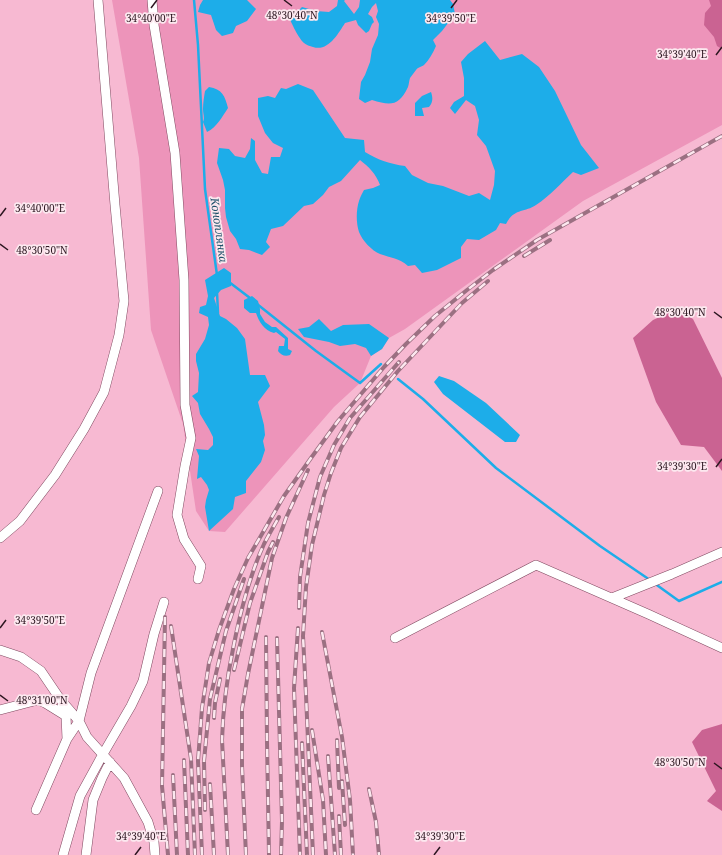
<svg xmlns="http://www.w3.org/2000/svg" width="722" height="855" font-family="'Noto Serif',serif">
<rect width="100%" height="100%" fill="#f7b9d2"/>
<!-- green -->
<path fill="#ed94ba" d="M112,0h610v125l-139,76 -178,128 -16,9 -7,11 -11,7 -11,27 -26,24 -109,125 -16,-1 -13,-20 -13,-87 -32,-94 -12,-172z"/>
<!-- forest -->
<path fill="#ca6392" d="M709,0h13v49l-5,-3 -3,-9 -10,-12 1,-12 6,-7z
M677,309l16,10 29,59v93l-18,-24 -23,-2 -25,-43 -23,-64 20,-18z
M722,724v87l-15,-10 9,-10 -24,-49 10,-12z"/>
<!-- water -->
<path fill="#1dade9" d="M203,0h44l9,9 -9,12 -11,5 -3,7 -11,3 -6,-6 -5,-15 -13,-3 2,-7z
M338,0h7l-1,1 10,13 5,-7 1,-7h90l3,4 2,10 -13,17 -9,9 3,6c-3,7 -7,14 -12,19 -3,2 -6,2 -8,5 -2,3 -4,5 -6,8 -1,3 -1,6 -2,9 -9,19 -17,19 -36,13l-7,3 -6,-4 2,-17 4,-7 5,-13 2,-13 6,-14 1,-11 -3,-7 2,-6 -2,-8 -4,4 -4,7 4,3 2,5 -2,2 -3,7 -3,2 -8,-8 -2,-5 -11,3c-7,11 -17,29 -32,24 -3,-1 -7,-2 -9,-4 -4,-3 -12,-18 -14,-24l12,-12 14,4 13,1 8,-6z
M485,41l15,19 22,-6 17,13 16,24 26,54 18,23 -18,7 -8,-3c-12,11 -23,24 -37,33 -12,8 -22,3 -30,19l-6,-1 -4,7 -17,10 -12,-1 -6,8v11l-24,12 -15,3 -7,-8 -7,1c-9,-8 -17,-8 -28,-12 -8,-3 -18,-14 -21,-22 -3,-9 -3,-22 0,-31 1,-4 3,-7 5,-11l9,-2 7,-3c-4,-11 -11,-18 -20,-25l-19,21 -12,6 -6,8 -10,9 -9,2 -21,20 -12,3 -5,13 4,5 -8,8 -13,-5 -9,-1 -4,-10 -6,-8 -4,-14 -1,-9v-18l-2,-10 -6,-17 2,-15 10,1 6,7 10,2 5,-9 1,-11 4,3v19l7,13 6,1 3,-17h9l3,-9 -10,-5 -8,-10 -7,-17v-18l10,-2 7,2 6,-10 5,1 12,-5 15,6 32,48 19,2 1,12c13,8 25,12 40,14l7,9 16,8 15,3 26,10 10,-3 11,7 4,-15 1,-14 -9,-25 -9,-11 2,-15 -4,-14 -9,-6 -11,14 -5,-6 4,-6 10,-6v-18l-3,-16 7,-8z
M209,87c13,2 16,9 19,21 -6,9 -11,19 -21,24l-4,-10c2,-4 0,-8 0,-13 0,-6 1,-12 2,-18z
M431,92c2,6 2,10 -2,15l-7,1 2,8h-9v-13l7,-7z
M224,268l7,5v13l-10,4 -7,8 6,18 6,3 11,9 8,11 5,36h15l5,11 -12,16 6,23 1,10 -2,6 2,9 -4,12 -15,19v12l-11,4 -2,12 -24,22 -4,-24 1,-7 3,-10 -2,-5 -6,-8 -4,2 2,-23 -3,-7 12,1 5,-5v-8l-4,-8 -9,-15 -2,-11 -6,-7 6,-4 1,-19 -3,-12v-7l9,-15 4,-14 -1,-8 -9,-4 1,-6 6,-2 2,-9 -3,-16z
M252,296l6,5 2,8v5l5,8 7,5h4l12,11v11l4,2 -2,4c-5,2 -9,0 -12,-4l1,-5h5l1,-7 -9,-7 -2,1c-10,-3 -15,-11 -18,-20h-6l-6,-5v-8z
M319,319l12,12 12,-6 26,-1 20,14 -7,11 -11,7 -5,-8 -11,-4 -15,2 -11,-4 -25,-5 -6,-8 11,-2z
M439,376l15,5 32,22 34,32 -4,7h-11l-62,-48 -9,-12z"/>
<g fill="none" stroke-linecap="round" stroke-linejoin="round">
<!-- stream -->
<path stroke="#1dade9" stroke-width="2.5" d="M194,0l4,45 7,144 12,86
M229,282l21,16
M217,292l1,21
M257,304l59,47 44,32 21,-19
M398,379l25,20 73,69 104,78 50,34
M654,583l25,18 43,-19"/>
<defs>
<path id="minor" d="M152,0l2,25 21,128 9,127 1,125 6,33 -6,28 -8,49 7,24 17,27 -3,13
M0,538l20,-17 35,-46 29,-46 20,-37 15,-57 5,-34 -9,-96 -17,-205
M612,598l60,-24 50,-22
M395,638l141,-73 112,49 74,34
M0,650l21,7 20,14 19,28 19,22 8,16 37,41 24,44 6,20 1,13
M0,710l38,-10 7,3 21,13
M67,739l12,-18 12,-48 67,-182
M36,810l31,-71 -1,-23 -4,-10
M63,855l17,-59 23,-42 28,-48 12,-25 11,-47 10,-32
M86,855l7,-55 9,-22 8,-16"/>
</defs>
<!-- minor casing -->
<use href="#minor" stroke="#804a61" stroke-width="10"/>
<!-- minor -->
<use href="#minor" stroke="#fff" stroke-width="9"/>
<defs>
<path id="rail" d="M524,256l26,-16
M299,608l1,-31 8,-54 12,-46 14,-32 16,-27 49,-56
M165,617l-3,169 6,69
M171,626l20,133 4,96
M298,628l-4,60 6,167
M322,632l20,105 8,63 3,55
M266,637l1,104 2,114
M277,638l5,183 -1,34
M234,670l16,-67 18,-51 5,-10
M214,718l1,-15 5,-24
M312,730l11,70 3,55
M337,740l2,48
M302,743l5,112
M328,756l7,99
M184,760l4,95
M173,775l4,80
M342,781l3,44
M210,784l4,71
M369,789l7,33 3,33
M205,810l-1,-49 6,-62 16,-68 18,-52
M339,816l2,39
M202,855l-4,-94 4,-53 7,-45 10,-33 15,-41 14,-31 36,-62 27,-38 27,-37 46,-54 22,-23 29,-28 32,-26 26,-20 44,-30 185,-104
M228,855l-6,-115c1,-31 5,-62 11,-91 7,-36 16,-72 31,-105 5,-10 10,-18 15,-27
M246,855l-4,-89v-57l6,-35 24,-116 14,-40 22,-48
M313,855l-7,-160 -3,-59 3,-49 6,-42 12,-50 7,-22 10,-25 19,-31 38,-46 64,-68 26,-22"/>
</defs>
<!-- rail casing -->
<use href="#rail" stroke="#9b7082" stroke-width="4"/>
<!-- rail -->
<use href="#rail" stroke="#fce8ef" stroke-width="2.5" stroke-dasharray="8" stroke-linecap="butt"/>
</g>
<!-- ticks -->
<path fill="none" stroke="#2d1721" stroke-width="1.5" d="M284,0l8,6M151,8l6,-8M451,8l6,-8M716,55l6,-8M0,216l6,-8M0,244l8,6M714,312l8,6M716,467l6,-8M0,628l6,-8M0,695l8,6M714,763l8,6M135,855l6,-8M434,855l6,-8"/>
<g text-anchor="middle" stroke-width="3.5" stroke-linejoin="round" paint-order="stroke">
<!-- water labels -->
<g font-size="11" font-style="italic" fill="#1e516a" stroke="#fce8ef">
<text transform="translate(219 230) rotate(82)" y="4">Коноплянка</text>
</g>
</g>
<g font-size="10" text-anchor="middle" fill="#2d1721" stroke="#fce8ef" stroke-width="3.5" stroke-linejoin="round" paint-order="stroke">
<text x="292" y="19">48°30'40"N</text>
<text x="151" y="22">34°40'00"E</text>
<text x="451" y="22">34°39'50"E</text>
<text x="682" y="58">34°39'40"E</text>
<text x="40" y="212">34°40'00"E</text>
<text x="42" y="254">48°30'50"N</text>
<text x="680" y="316">48°30'40"N</text>
<text x="682" y="470">34°39'30"E</text>
<text x="40" y="624">34°39'50"E</text>
<text x="42" y="704">48°31'00"N</text>
<text x="680" y="766">48°30'50"N</text>
<text x="141" y="840">34°39'40"E</text>
<text x="440" y="840">34°39'30"E</text>
</g>
</svg>
